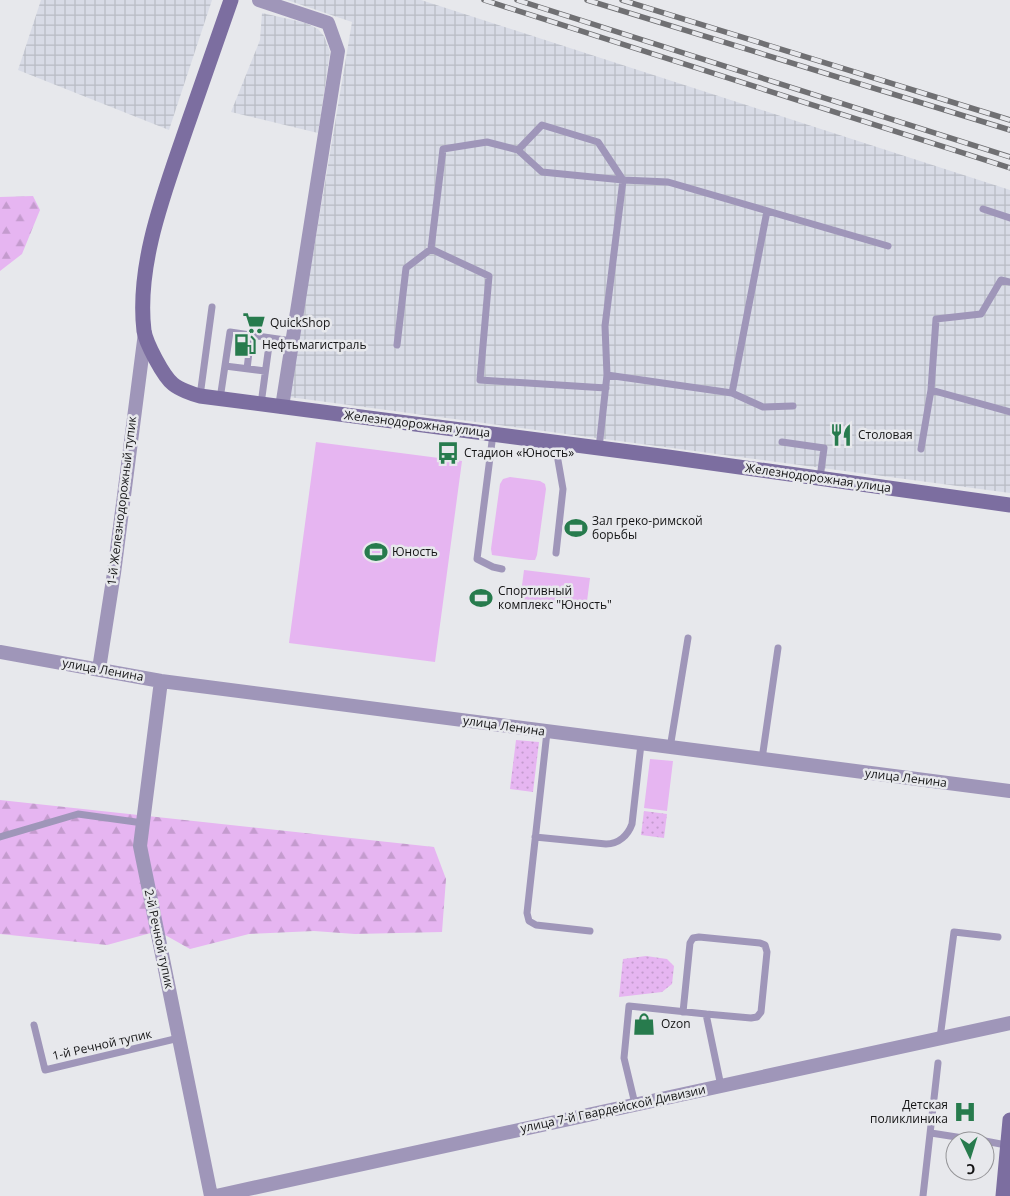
<svg xmlns="http://www.w3.org/2000/svg" width="1010" height="1196" font-family="'Open Sans',sans-serif">
<defs>
<pattern id="industrial-grid" width="8" height="8" patternUnits="userSpaceOnUse" patternTransform="scale(1.25)"><rect width="8" height="8" fill="#d8dbe6"/><path d="M0 4h8M4 0v8" fill="none" stroke="#b8bbc4"/></pattern>
<pattern id="forest-firs" width="22" height="20" patternUnits="userSpaceOnUse" patternTransform="scale(1.25)"><rect width="22" height="20" fill="#e6b5f1"/><path d="M5 1l3.5 6h-7zM16 11l3.5 6h-7z" fill="#c49bce"/></pattern>
<pattern id="park-dots" width="8" height="8" patternUnits="userSpaceOnUse" patternTransform="scale(1.25)"><rect width="8" height="8" fill="#e6b5f1"/><path d="M2 2h.1M6 6h.1" fill="none" stroke="#c49bce" stroke-width="1.8" stroke-linecap="round"/></pattern>
</defs>
<rect width="100%" height="100%" fill="#e7e8ec"/>
<!-- industrial -->
<path fill="url(#industrial-grid)" d="M41,0h171l-43,130 -151,-60z
M287,0h134l589,190v303l-721,-96 63,-375z
M262,13l44,10 12,6 6,7 6,16 -12,81 -87,-21 29,-72z"/>
<!-- grass -->
<path fill="#e6b5f1" d="M316,442l146,19 -27,201 -146,-19z
M510,477l30,4 5,3 1,5 -9,66 -2,5h-6l-37,-5 -1,-6 9,-65 3,-5z
M524,570l66,8 -4,31 -66,-8z
M650,759l23,2 -6,50 -23,-3z"/>
<!-- forest -->
<path fill="url(#forest-firs)" d="M33,196l7,14 -18,44 -22,17v-74z
M0,800l434,47 12,32 -4,53 -87,2 -41,-3 -65,3 -59,15 -32,-18 -51,14 -107,-11z"/>
<!-- park -->
<path fill="url(#park-dots)" d="M516,740l23,2 -6,50 -23,-3z
M644,811l23,3 -3,24 -23,-3z
M646,956l21,3 7,7 -2,18 -10,8 -43,5 4,-38z"/>
<g fill="none" stroke-linecap="round" stroke-linejoin="round">
<!-- lane -->
<path stroke="#9f96b9" stroke-width="7" d="M518,150l24,-25 56,17 25,38 -81,-8 -24,-22 -31,-8 -44,7 -12,100 58,27 -9,104 126,8
M983,209l27,9
M1010,282l-9,-2 -20,34 -45,5 -5,71 79,22
M397,345l9,-77 25,-19
M225,366l40,5
M247,369l4,-34
M607,375l125,18 35,-182
M732,393l31,14 30,-1
M200,396l12,-89
M220,399l10,-67 62,9
M261,404l9,-66
M493,434l-16,125 16,8 9,2
M782,442l42,6 -4,30
M555,443l8,46 -7,64
M599,448l8,-73 -2,-49 18,-146 45,2 220,64
M921,449l10,-59
M547,732l-20,181 2,8 7,4 54,6
M670,748l18,-110
M762,759l16,-111
M0,837l78,-23 65,9
M535,837l71,7c13,0 22,-9 26,-20l9,-80
M683,1012l7,-69 3,-5 6,-1 61,6 5,2 2,7 -6,60 -4,5 -6,1 -45,-4
M34,1025l11,45 134,-32
M940,1038l14,-106 44,5
M635,1104l-11,-46 5,-52 77,8 15,72
M931,1133l51,8
M985,1141l21,4
M923,1196l15,-133"/>
<!-- street -->
<path stroke="#9f96b9" stroke-width="14" d="M259,0l69,23 10,28 -56,356
M0,652l161,29 849,110
M99,669l15,-96 31,-240
M161,681l-21,165 71,350
M216,1196l794,-173"/>
<!-- secondary -->
<path stroke="#7c6ea0" stroke-width="15" d="M231,0c-15,43 -30,86 -45,129 -21,62 -50,135 -42,202 2,12 19,45 29,53 6,5 19,10 27,12l468,61 342,48
M1003,1196l7,-76"/>
<defs>
<path id="rail" d="M484,0l526,168
M517,0l493,157
M587,0l423,130
M622,0l388,120"/>
</defs>
<!-- rail casing -->
<use href="#rail" stroke="#707073" stroke-width="5.5"/>
<!-- rail -->
<use href="#rail" stroke="#e7e8ec" stroke-width="4" stroke-dasharray="11" stroke-linecap="butt"/>
</g>
<!-- icons -->
<defs>
<symbol id="supermarket-bare" viewBox="-9 -9 18 18"><path d="M-6-5.5h2.5l.6 2H6L4.5 2H-2.5L-4.4-4H-6ZM-1.5 3.2a1.3 1.3 0 1 0 .1 0ZM3 3.2a1.3 1.3 0 1 0 .1 0Z" fill="#277b4d" stroke="#e7e8ec" stroke-width="2.5" paint-order="stroke"/></symbol>
<symbol id="fuel-bare" viewBox="-9 -9 18 18"><path d="M-5.5-6h7V0h2V4h1.3V-2.5L3-4.5l.8-.8L6-3V5H2.5V1h-1V6h-7ZM-4.2-4.7v3.2H.2V-4.7Z" fill="#277b4d" stroke="#e7e8ec" stroke-width="2.5" paint-order="stroke"/></symbol>
<symbol id="restaurant-bare" viewBox="-9 -9 18 18"><path d="M-5-6h1v4h1v-4h1v4h1v-4h1v5L-1.5 .5V6h-2V.5L-5-1ZM5-6V6H3V1.5H1.5Q1.5-4 5-6Z" fill="#277b4d" stroke="#e7e8ec" stroke-width="2.5" paint-order="stroke"/></symbol>
<symbol id="bus-bare" viewBox="-9 -9 18 18"><path d="M-5-6H5V4H4V6H2V4H-2V6H-4V4H-5ZM-3.5-4V0h7V-4ZM-3.5 1.2v1.5H-2V1.2ZM2 1.2v1.5H3.5V1.2Z" fill="#277b4d" stroke="#e7e8ec" stroke-width="2.5" paint-order="stroke"/></symbol>
<symbol id="stadium-bare" viewBox="-9 -9 18 18"><path d="M0-5a6.5 5 0 1 0 0 10a6.5 5 0 1 0 0-10ZM-3.5-1.8h7v3.6h-7Z" fill="#277b4d" stroke="#e7e8ec" stroke-width="2.5" paint-order="stroke"/></symbol>
<symbol id="shop-bare" viewBox="-9 -9 18 18"><path d="M-5-2.5h2.3a2.7 3.5 0 0 1 5.4 0H5L5.5 6h-11ZM-1.5-2.5h3a1.5 2.3 0 0 0-3 0Z" fill="#277b4d" stroke="#e7e8ec" stroke-width="2.5" paint-order="stroke"/></symbol>
<symbol id="hospital-bare" viewBox="-9 -9 18 18"><path d="M-5-5h3v3.5h4V-5h3V5h-3V1.5h-4V5h-3Z" fill="#277b4d" stroke="#e7e8ec" stroke-width="2.5" paint-order="stroke"/></symbol>
</defs>
<g fill-rule="evenodd">
<use href="#supermarket-bare" x="238" y="307" width="32" height="32"/>
<use href="#fuel-bare" x="229" y="329" width="32" height="32"/>
<use href="#restaurant-bare" x="825" y="419" width="32" height="32"/>
<use href="#bus-bare" x="432" y="437" width="32" height="32"/>
<use href="#stadium-bare" x="560" y="512" width="32" height="32"/>
<use href="#stadium-bare" x="360" y="536" width="32" height="32"/>
<use href="#stadium-bare" x="465" y="582" width="32" height="32"/>
<use href="#shop-bare" x="628" y="1008" width="32" height="32"/>
<use href="#hospital-bare" x="949" y="1096" width="32" height="32"/>
</g>
<g text-anchor="middle" stroke-width="5" stroke-linejoin="round" paint-order="stroke">
<!-- poi labels -->
<g font-size="12" fill="#141415" stroke="#e7e8ec" text-anchor="start">
<text x="270" y="327">QuickShop</text>
<text x="262" y="349">Нефтьмагистраль</text>
<text x="858" y="439">Столовая</text>
<text x="464" y="457">Стадион «Юность»</text>
<text x="592" y="525">Зал греко-римской<tspan x="592" dy="14">борьбы</tspan></text>
<text x="392" y="556">Юность</text>
<text x="498" y="595">Спортивный<tspan x="498" dy="14">комплекс "Юность"</tspan></text>
<text x="661" y="1028">Ozon</text>
<text x="948" y="1109" text-anchor="end">Детская<tspan x="948" dy="14">поликлиника</tspan></text>
</g>
<!-- street labels -->
<g font-size="12" fill="#141415" stroke="#e7e8ec">
<text transform="translate(417 424) rotate(7)" y="4">Железнодорожная улица</text>
<text transform="translate(818 478) rotate(8)" y="4">Железнодорожная улица</text>
<text transform="translate(122 501) rotate(-83)" y="4">1-й Железнодорожный тупик</text>
<text transform="translate(103 670) rotate(10)" y="4">улица Ленина</text>
<text transform="translate(504 726) rotate(8)" y="4">улица Ленина</text>
<text transform="translate(906 778) rotate(7)" y="4">улица Ленина</text>
<text transform="translate(159 939) rotate(78)" y="4">2-й Речной тупик</text>
<text transform="translate(102 1045) rotate(-13)" y="4">1-й Речной тупик</text>
<text transform="translate(613 1109) rotate(-12)" y="4">улица 7-й Гвардейской Дивизии</text>
</g>
</g>
<!-- north arrow -->
<g transform="translate(970 1156) rotate(176)"><circle r="24" fill="#e7e8ec" stroke="#939396"/>
<path d="M0-4L9 19L0 12L-9 19Z" fill="#277b4d"/>
<text y="-8" font-size="14" font-weight="bold" text-anchor="middle" fill="#141415">С</text>
</g>
</svg>
